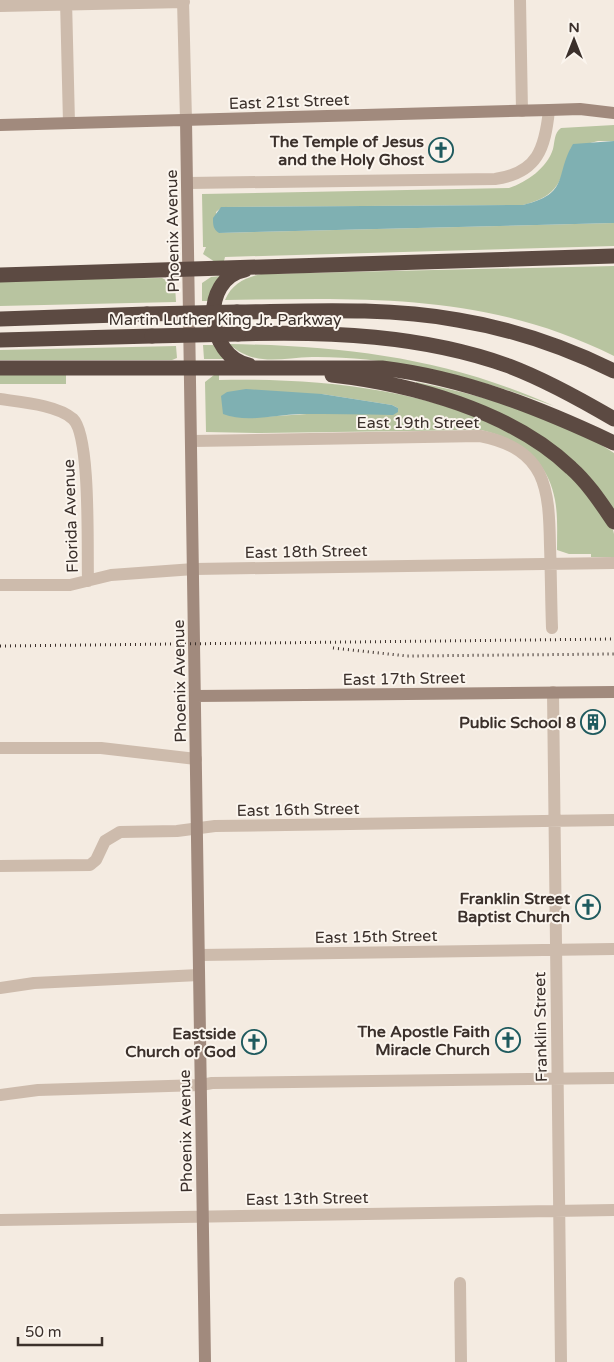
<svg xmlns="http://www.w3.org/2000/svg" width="614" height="1362" font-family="'Varela Round',sans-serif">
<rect width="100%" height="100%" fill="#f4ebe1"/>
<!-- green -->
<path fill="#b8c4a0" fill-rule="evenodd" d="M614,125v16h-16l-27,7c-10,33 -12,48 -48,57l-301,2 -6,5 3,21 395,-10v23l-389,11 -1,4 -9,1 -12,-8 3,-7h-3l-1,-53 307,-6c18,-6 38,-20 44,-39 2,-8 1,-16 8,-21z
M614,266v90c-128,-64 -251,-58 -389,-56 7,-16 19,-22 36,-26z
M221,276l-13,25h-6v-18l9,-6z
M162,278l13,7 1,17 -176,4v-26z
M229,344c117,2 217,14 325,62 -77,-28 -159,-50 -242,-49 -32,1 -57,10 -83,-13z
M203,345h10l11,14h-20z
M176,346l1,12 -5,2h-172v-10z
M66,373v11h-66v-10z
M214,375h5v5c118,-3 281,14 363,108 9,10 30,32 32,46 0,7 0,15 0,23h-23v-3h-22l-12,-4c0,-16 1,-34 -2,-50 -7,-40 -37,-62 -74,-70l-221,3 -54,-1 -1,-50zM322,394l70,11 6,3 -137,9 -32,-1z
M416,382c68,14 140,33 198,71v60l-33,-44 -165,-83z"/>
<!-- water -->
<path fill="#7fb0b2" d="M614,141v82l-395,10c-6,-4 -6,-8 -6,-15l8,-11 302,-2c48,-12 31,-29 50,-61z
M246,389l76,5 70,11 6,3v4l-5,3c-31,-1 -62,-1 -93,-1 -25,1 -54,9 -77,0l-2,-18 6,-4z"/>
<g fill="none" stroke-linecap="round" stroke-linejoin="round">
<!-- street -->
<path stroke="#cdbbac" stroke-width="12" d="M66,0l3,123
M183,0l3,120
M520,0l2,111
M0,6l184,-4
M188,183l307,-4c43,-6 50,-31 54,-69
M0,399c20,3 58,6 73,20 18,17 14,132 15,162
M192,441l288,-5c67,13 69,53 70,110 1,27 1,54 2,82
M0,585h70l41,-10 83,-6 420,-6
M553,692l8,670
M0,748h101l95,11
M0,866l90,-1 6,-5 9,-19 15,-9 57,-1 38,-5 399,-6
M199,955l415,-6
M0,988l34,-5 165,-8
M0,1095l38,-5 163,-5 11,-2 402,-5
M0,1220l614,-10
M460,1283l1,79"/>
<!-- secondary -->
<path stroke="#a18a7d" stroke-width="12" d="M186,120l19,1242
M0,125l549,-15 31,-1 34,4
M195,696l419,-4"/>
<!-- highway -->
<path stroke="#5c4a42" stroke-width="15" d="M245,270c-46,9 -39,87 4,95
M0,275l614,-19
M237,312c74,-1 149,-5 221,8 55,9 107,27 156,51
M0,319l147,-5
M238,334c90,-3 185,1 271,32 37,14 71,33 105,53
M0,340l152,-4
M0,368h382c82,10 158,40 232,75
M332,375c80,9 179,36 239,93 17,15 30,35 43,54"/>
<!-- rail -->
<path stroke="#3b302b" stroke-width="3" stroke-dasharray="1 4" stroke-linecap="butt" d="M0,646l614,-7
M333,648l74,8 207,-2"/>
<!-- highway-bridge -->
<path stroke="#5c4a42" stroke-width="15" d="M147,314l90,-2
M152,336l86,-2"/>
</g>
<!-- icons -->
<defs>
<symbol id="church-ring" viewBox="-11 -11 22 22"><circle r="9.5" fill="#fbf5ee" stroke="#1f5a5e" stroke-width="1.5"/><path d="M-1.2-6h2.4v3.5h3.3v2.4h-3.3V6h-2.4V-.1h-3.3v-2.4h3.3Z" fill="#1f5a5e"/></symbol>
<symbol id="building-ring" viewBox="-11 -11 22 22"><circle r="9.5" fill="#fbf5ee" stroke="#1f5a5e" stroke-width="1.5"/><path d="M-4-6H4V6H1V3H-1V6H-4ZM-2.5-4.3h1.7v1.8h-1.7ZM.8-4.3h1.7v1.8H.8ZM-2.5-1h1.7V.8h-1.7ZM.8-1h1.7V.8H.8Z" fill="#1f5a5e"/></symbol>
</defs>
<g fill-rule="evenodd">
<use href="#church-ring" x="427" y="136" width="28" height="28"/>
<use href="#building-ring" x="579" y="708" width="28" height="28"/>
<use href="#church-ring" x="574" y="893" width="28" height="28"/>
<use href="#church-ring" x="494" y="1026" width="28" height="28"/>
<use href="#church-ring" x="240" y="1028" width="28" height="28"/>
</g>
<g text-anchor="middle" stroke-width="4" stroke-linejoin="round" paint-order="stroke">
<!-- street labels -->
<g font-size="16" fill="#3b302b" stroke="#fbf5ee">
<text transform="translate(289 101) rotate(-2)" y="6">East 21st Street</text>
<text transform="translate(172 231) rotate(-91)" y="6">Phoenix Avenue</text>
<text x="225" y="325">Martin Luther King Jr. Parkway</text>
<text x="418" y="428">East 19th Street</text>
<text transform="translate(70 516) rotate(-92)" y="6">Florida Avenue</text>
<text transform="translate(306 551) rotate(-1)" y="6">East 18th Street</text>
<text transform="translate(404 678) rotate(-1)" y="6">East 17th Street</text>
<text transform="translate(179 681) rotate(-91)" y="6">Phoenix Avenue</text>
<text transform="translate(298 809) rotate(-1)" y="6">East 16th Street</text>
<text transform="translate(376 936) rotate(-1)" y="6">East 15th Street</text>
<text transform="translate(540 1027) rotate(-91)" y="6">Franklin Street</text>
<text transform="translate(185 1131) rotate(-91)" y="6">Phoenix Avenue</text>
<text transform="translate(307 1198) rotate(-1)" y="6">East 13th Street</text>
</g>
<!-- poi labels -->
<g font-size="16" font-weight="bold" fill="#3b302b" stroke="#fbf5ee" text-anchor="end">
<text x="424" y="147">The Temple of Jesus<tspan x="424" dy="18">and the Holy Ghost</tspan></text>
<text x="576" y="728">Public School 8</text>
<text x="570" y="904">Franklin Street<tspan x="570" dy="18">Baptist Church</tspan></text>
<text x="490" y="1037">The Apostle Faith<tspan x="490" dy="18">Miracle Church</tspan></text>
<text x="236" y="1039">Eastside<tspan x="236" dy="18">Church of God</tspan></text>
</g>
</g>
<!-- north arrow -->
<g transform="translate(574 40)" stroke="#fbf5ee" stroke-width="4" paint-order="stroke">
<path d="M0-4L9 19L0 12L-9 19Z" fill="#3b302b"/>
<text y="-8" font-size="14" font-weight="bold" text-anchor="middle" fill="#3b302b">N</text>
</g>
<!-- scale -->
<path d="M18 1337v8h84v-8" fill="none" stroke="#3b302b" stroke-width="2.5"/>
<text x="25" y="1337" font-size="15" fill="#3b302b" stroke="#fbf5ee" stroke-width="4" paint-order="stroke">50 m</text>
</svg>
